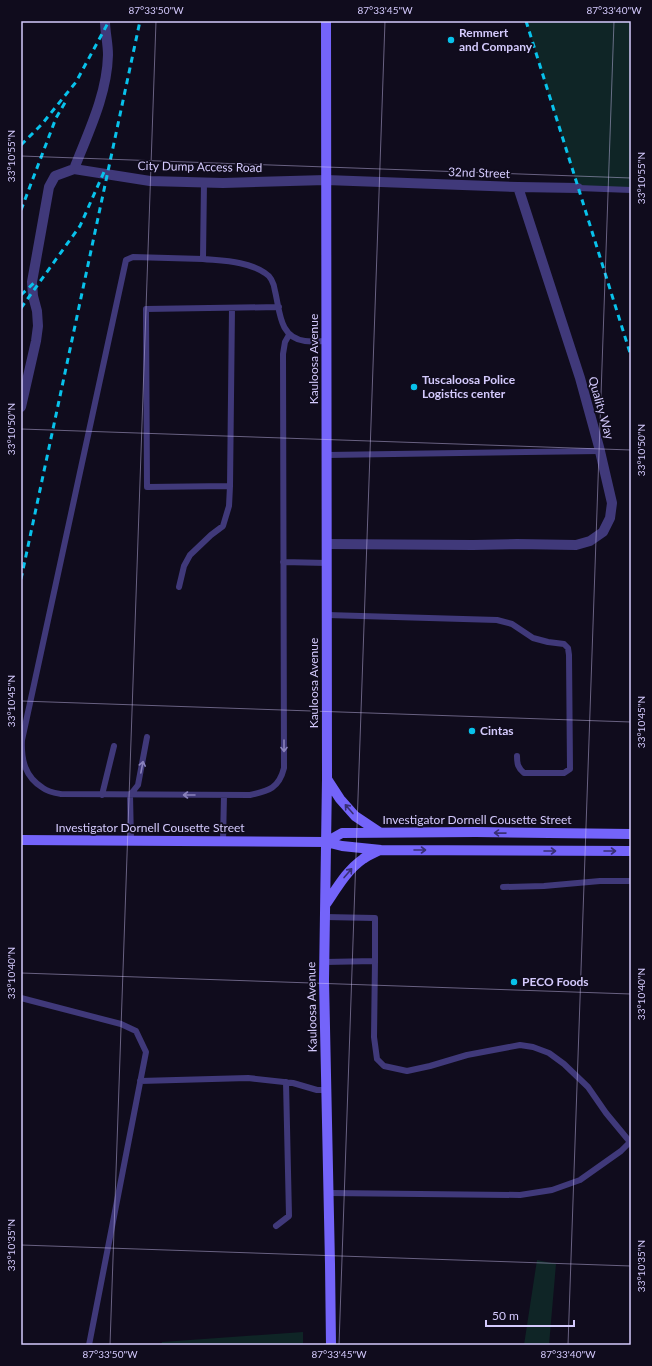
<svg xmlns="http://www.w3.org/2000/svg" width="652" height="1366" font-family="Lato,sans-serif">
<rect width="100%" height="100%" fill="#100c1d"/>
<!-- green -->
<path fill="#0f2526" d="M526,21h105v169l-53,-2z
M537,1260l19,4 -7,81h-25z
M303,1332v13h-142l1,-3z"/>
<g fill="none" stroke-linecap="round" stroke-linejoin="round">
<!-- lane -->
<path stroke="#40397a" stroke-width="6" d="M204,182l-1,77 -70,-2 -7,3 -104,480c-1,20 3,37 21,48 5,4 12,5 18,6l189,1c19,-4 29,-7 34,-27l-1,-414 2,-12 4,-7
M578,188l53,2
M203,259c20,2 45,2 62,14 7,4 9,11 10,18 5,20 4,47 30,50 7,1 15,0 22,0
M232,308l-2,178 -83,1 -1,-178 133,-2
M327,455l273,-4
M283,562l44,1
M179,587l5,-21 6,-11 21,-20 12,-9 6,-20 1,-20
M327,615l170,5 15,4 21,14 15,4 16,2 4,4 1,7 1,114 -6,4h-40c-6,-5 -7,-9 -7,-17
M102,795l12,-49
M131,841l-1,-46 8,-10 9,-48
M223,842l1,-47
M503,887l41,-1 56,-5h31
M375,961l-1,76 3,22 7,7 23,5 23,-5 37,-11 53,-10 13,2 16,6 15,11 24,23 18,26 24,29
M325,962l50,-1v-43l-50,-1
M21,998l100,26 15,7 10,21 -57,293
M140,1081l108,-3 45,5 24,7h10
M329,1193l191,2 32,-5 28,-10 41,-29 10,-10
M276,1226l13,-10 -3,-134"/>
<!-- street -->
<path stroke="#40397a" stroke-width="10" d="M74,169l76,12 73,2 103,-3 192,7 60,1
M21,407l15,-66 2,-15 -1,-15 -4,-15 -1,-14 17,-95 6,-11 19,-7c14,-36 33,-74 34,-114 0,-12 -3,-23 -3,-34
M327,544l146,1 44,-1 59,1 14,-4 13,-9 7,-14 2,-15 -13,-56 -19,-69 -62,-191"/>
<!-- secondary -->
<path stroke="#7464fa" stroke-width="10" d="M326,21l1,758 -3,201 6,284 1,81
M327,779l13,20 15,17 24,16
M21,840l305,2 16,4 39,4 250,1
M326,842l16,-9 134,-1 155,2
M326,904c11,-16 21,-34 37,-45 5,-4 11,-6 17,-9"/>
<!-- rail -->
<path stroke="#08c2eb" stroke-width="3" stroke-dasharray="6 5" stroke-linecap="butt" d="M526,21l105,335
M21,145l21,-21 34,-42 33,-61
M21,210l35,-92 10,-17
M21,295l15,-14
M21,308l59,-82 24,-54
M21,579l119,-558"/>
</g>
<!-- one-way arrows -->
<defs><path id="oneway-shaft" d="M-6 0H5M1.5-3L5.5 0L1.5 3" fill="none" stroke-width="1.6" stroke-linecap="round" stroke-linejoin="round"/></defs>
<g stroke="#8a82bc">
<use href="#oneway-shaft" transform="translate(284 746) rotate(90)"/>
<use href="#oneway-shaft" transform="translate(142 767) rotate(-79)"/>
<use href="#oneway-shaft" transform="translate(189 795) rotate(-180)"/>
</g>
<g stroke="#382f75">
<use href="#oneway-shaft" transform="translate(349 809) rotate(-131)"/>
<use href="#oneway-shaft" transform="translate(500 833) rotate(-179)"/>
<use href="#oneway-shaft" transform="translate(420 850)"/>
<use href="#oneway-shaft" transform="translate(550 851)"/>
<use href="#oneway-shaft" transform="translate(610 851)"/>
<use href="#oneway-shaft" transform="translate(348 873) rotate(-49)"/>
</g>
<!-- ticks -->
<path fill="none" stroke="#d4cafd" stroke-width="1" stroke-opacity="0.45" d="M21,156l610,22M21,429l610,21M21,701l610,21M21,973l610,21M21,1245l610,21M110,1345l46,-1324M339,1345l46,-1324M568,1345l46,-1324"/>
<!-- markers -->
<g fill="#08c2eb" stroke="#100c1d" stroke-width="1.5">
<circle cx="451" cy="40" r="4"/>
<circle cx="414" cy="387" r="4"/>
<circle cx="472" cy="731" r="4"/>
<circle cx="514" cy="982" r="4"/>
</g>
<g text-anchor="middle" stroke-width="3.5" stroke-linejoin="round" paint-order="stroke">
<!-- poi labels -->
<g font-size="12" font-weight="bold" fill="#d4cafd" stroke="#100c1d" text-anchor="start">
<text x="459" y="37">Remmert<tspan x="459" dy="14">and Company</tspan></text>
<text x="422" y="384">Tuscaloosa Police<tspan x="422" dy="14">Logistics center</tspan></text>
<text x="480" y="735">Cintas</text>
<text x="522" y="986">PECO Foods</text>
</g>
<!-- street labels -->
<g font-size="12" fill="#d4cafd" stroke="#100c1d">
<text transform="translate(200 167) rotate(1)" y="4">City Dump Access Road</text>
<text transform="translate(479 173) rotate(2)" y="4">32nd Street</text>
<text transform="translate(314 359) rotate(-90)" y="4">Kauloosa Avenue</text>
<text transform="translate(601 408) rotate(74)" y="4">Quality Way</text>
<text transform="translate(314 683) rotate(-90)" y="4">Kauloosa Avenue</text>
<text x="477" y="824">Investigator Dornell Cousette Street</text>
<text x="150" y="832">Investigator Dornell Cousette Street</text>
<text transform="translate(312 1007) rotate(-91)" y="4">Kauloosa Avenue</text>
</g>
</g>
<!-- border -->
<rect width="652" height="1366" fill="none" stroke="#100c1d" stroke-width="44"/>
<!-- scale -->
<path d="M486 1320v6h88v-6" fill="none" stroke="#d4cafd" stroke-width="2"/>
<text x="492" y="1320" font-size="12" fill="#d4cafd" stroke="#100c1d" stroke-width="3" paint-order="stroke">50 m</text>
<rect x="22" y="22" width="608" height="1322" fill="none" stroke="#d4cafd" stroke-width="1.5"/>
<g font-size="10" text-anchor="middle" fill="#d4cafd">
<text x="156" y="14">87°33'50"W</text>
<text x="385" y="14">87°33'45"W</text>
<text x="614" y="14">87°33'40"W</text>
<text transform="translate(11 156) rotate(-90)" y="4">33°10'55"N</text>
<text transform="translate(641 178) rotate(-90)" y="4">33°10'55"N</text>
<text transform="translate(11 429) rotate(-90)" y="4">33°10'50"N</text>
<text transform="translate(641 450) rotate(-90)" y="4">33°10'50"N</text>
<text transform="translate(11 701) rotate(-90)" y="4">33°10'45"N</text>
<text transform="translate(641 722) rotate(-90)" y="4">33°10'45"N</text>
<text transform="translate(11 973) rotate(-90)" y="4">33°10'40"N</text>
<text transform="translate(641 994) rotate(-90)" y="4">33°10'40"N</text>
<text transform="translate(11 1245) rotate(-90)" y="4">33°10'35"N</text>
<text transform="translate(641 1266) rotate(-90)" y="4">33°10'35"N</text>
<text x="110" y="1358">87°33'50"W</text>
<text x="339" y="1358">87°33'45"W</text>
<text x="568" y="1358">87°33'40"W</text>
</g>
</svg>
